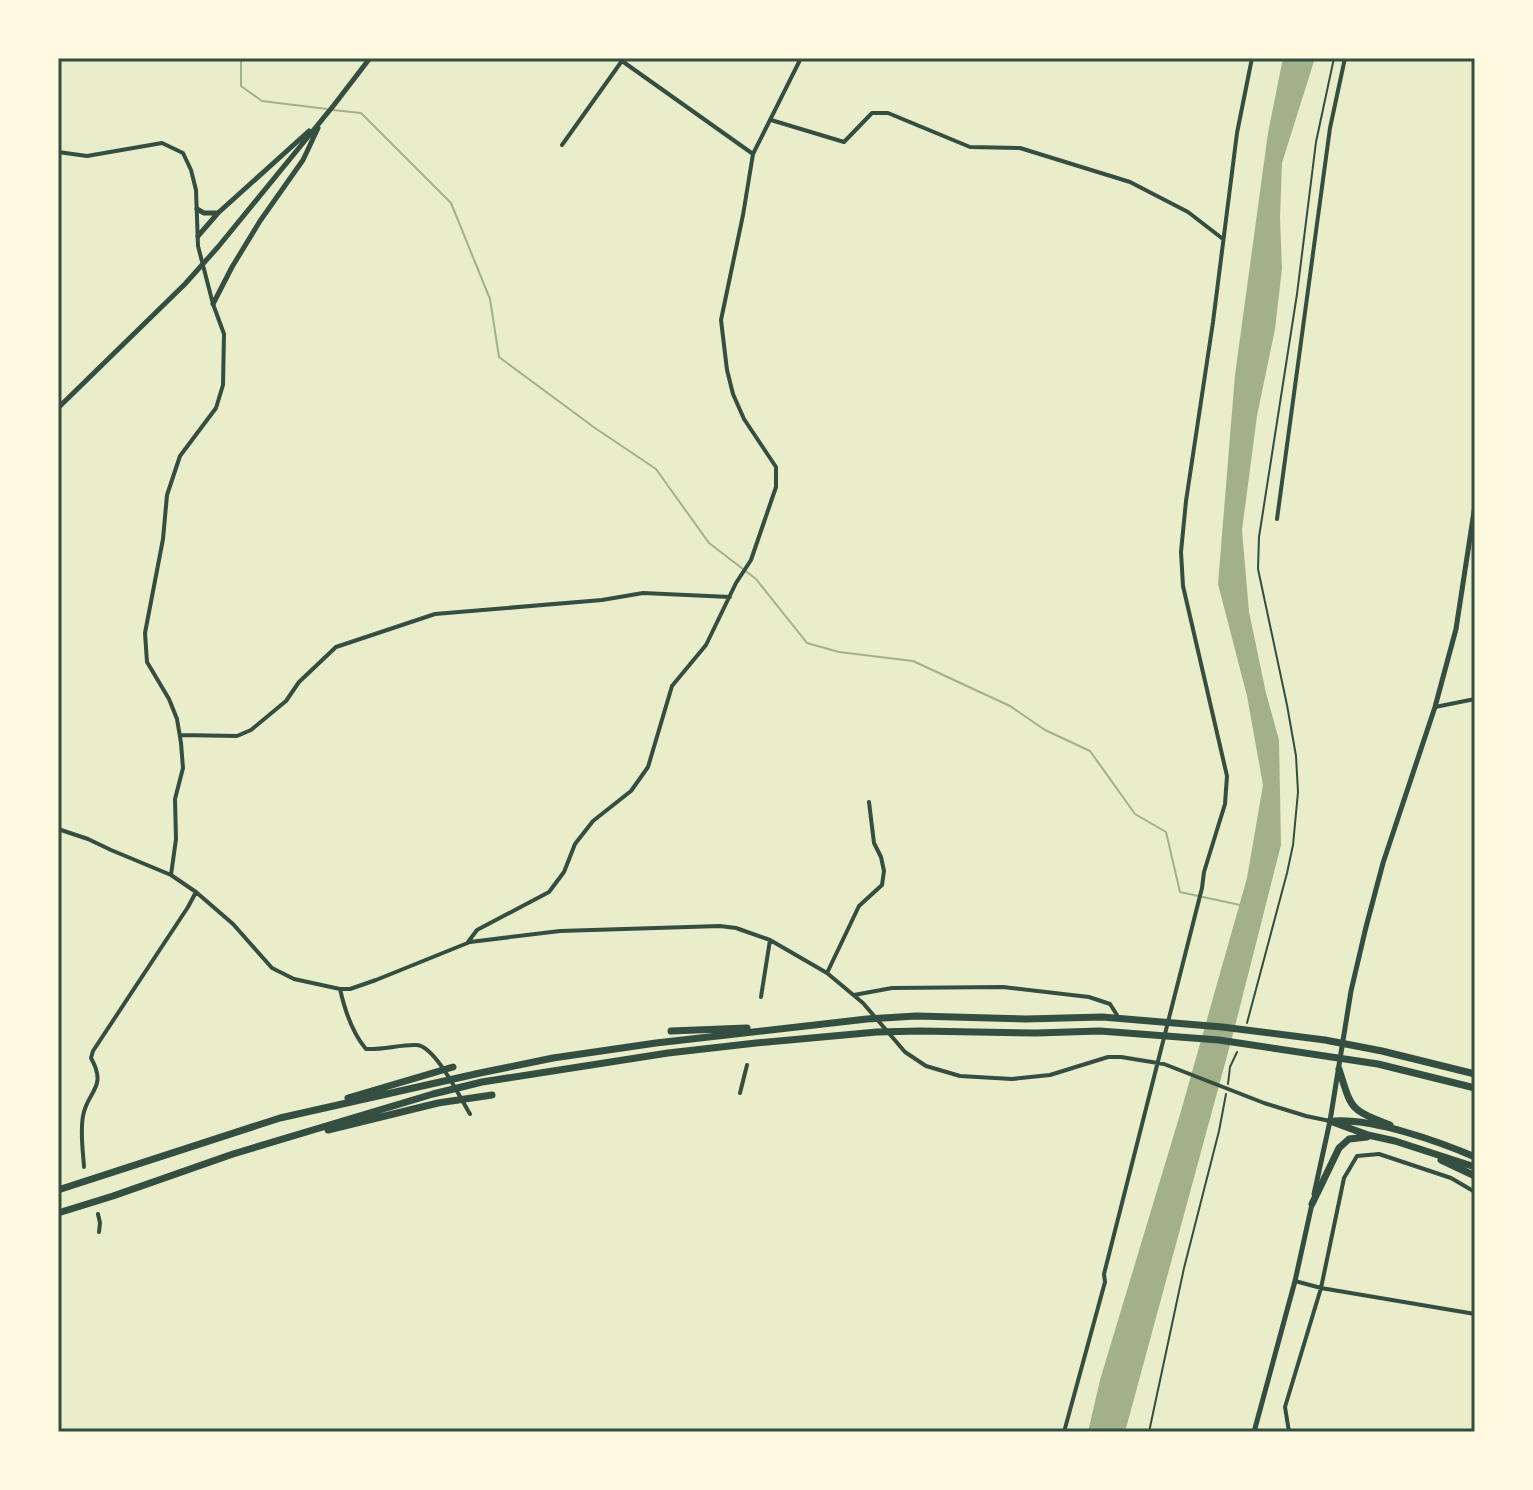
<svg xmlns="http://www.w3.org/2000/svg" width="1533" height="1490" font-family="Raleway,sans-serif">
<rect width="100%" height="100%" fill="#e9edc9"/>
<!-- water -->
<path fill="#a3b18a" d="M1283,58h32l-33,105 -2,55 2,50 -7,61 -18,87 -15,114 7,82 17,81 13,47 2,105 -48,189 -108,398h-37l12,-52 81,-269 66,-233 16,-93 -16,-89 -29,-112 17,-209 33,-242z"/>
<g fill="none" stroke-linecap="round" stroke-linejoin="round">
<!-- stream -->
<path stroke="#a3b18a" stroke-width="2" d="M241,58v28l21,15 65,8
M333,110l28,3 90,90 39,96 9,58 96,71 61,41 53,74 47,36 51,64 32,9 74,9 97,45 35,24 45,21 45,63 31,18 14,60 60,13"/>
<!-- path -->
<path stroke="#344e41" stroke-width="2" d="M1247,1023l40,-150 6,-28 5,-53 -2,-36 -9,-51 -29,-136 1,-32 38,-243 19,-152 18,-84
M1228,1084l2,-17 7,-15
M1149,1432l35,-164 35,-137 7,-37"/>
<!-- minor -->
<path stroke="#344e41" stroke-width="4" d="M622,61l131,93
M771,120l73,22 28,-29h16l82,34 50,1 110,34 58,30 35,27
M562,145l62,-87
M58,152l29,4 75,-13 21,10 8,17 5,20 2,56 15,58 11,30 -1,51 -7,23 -36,48 -13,39 -4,44 -18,94 2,29 22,37 8,20 4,24 2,25 -8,31 1,40 -5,36 25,17 37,32 39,44 22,11 46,10h10l26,-9 94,-38 90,-11 160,-5 16,2 34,12 57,33 36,30 42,49 21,14 34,10 52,3 38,-4 58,-18h13l43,7 100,39 42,13 24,5
M1277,519l53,-391 15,-70
M1435,707l40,-8
M180,735l57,1 14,-6 35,-29 13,-19 37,-35 99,-33 167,-14 41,-7 87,4
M58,829l30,10 23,11 60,25
M468,942l9,-12 72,-38 15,-20 11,-28 18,-23 38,-30 17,-24 24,-81 34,-41 30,-62 15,-23 25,-73v-20l-32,-48 -11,-25 -6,-24 -6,-50 22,-105 10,-61 48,-96
M827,973l32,-67 23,-21 2,-14 -3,-14 -7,-14 -5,-41
M340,989c5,22 12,44 26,60 17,1 36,-5 51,-4 19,2 43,53 53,69
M854,995l38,-7 111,-1 86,10 21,7 7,11
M761,997l9,-57
M740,1093l7,-28
M84,1167c-1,-16 -4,-34 -1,-51 4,-25 25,-28 8,-58l2,-7 95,-144 8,-15
M98,1214l2,9 -1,9
M1295,1281l26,7 154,26
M1064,1432l41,-150 -1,-8 98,-386 2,-16 21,-68 2,-28 -44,-190 -2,-34 5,-51 27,-179 24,-189 15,-75
M1289,1432l-4,-25 36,-119 23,-110 13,-22 22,-2 72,24 24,14"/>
<!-- secondary -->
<path stroke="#344e41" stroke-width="5" d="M197,209l7,4h13
M198,236l20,-23 91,-82
M213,304l19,-37 28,-46 43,-61 15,-32
M58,408l127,-124 33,-37 116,-142 36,-47
M1314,1194l16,-73 21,-130 15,-64 17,-64 52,-156 21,-78 19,-124
M1254,1432l41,-151 17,-77"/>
<!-- motorway -->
<path stroke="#344e41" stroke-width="7" d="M671,1031l76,-3
M1339,1069c13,41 10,40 51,56
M348,1098l105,-31
M1330,1121l38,14 27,6 80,26
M1335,1121c40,-2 103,20 140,36
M328,1130l110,-27 54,-8
M1441,1160l34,16
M58,1190l222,-72 200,-45 73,-15 103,-15 211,-24 49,-3 110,3 76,-2 120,10 103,13 57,11 93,23
M1312,1204l27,-56 10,-9 18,-2
M58,1213l55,-17 120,-42 200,-60 49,-12 186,-29 88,-10 121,-11 43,-1 116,2 64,-2 119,9 159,24 97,24"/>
</g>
<!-- border -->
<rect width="1533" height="1490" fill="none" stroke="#fefae0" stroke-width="120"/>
<rect x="60" y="60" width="1413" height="1370" fill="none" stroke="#344e41" stroke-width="3"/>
</svg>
